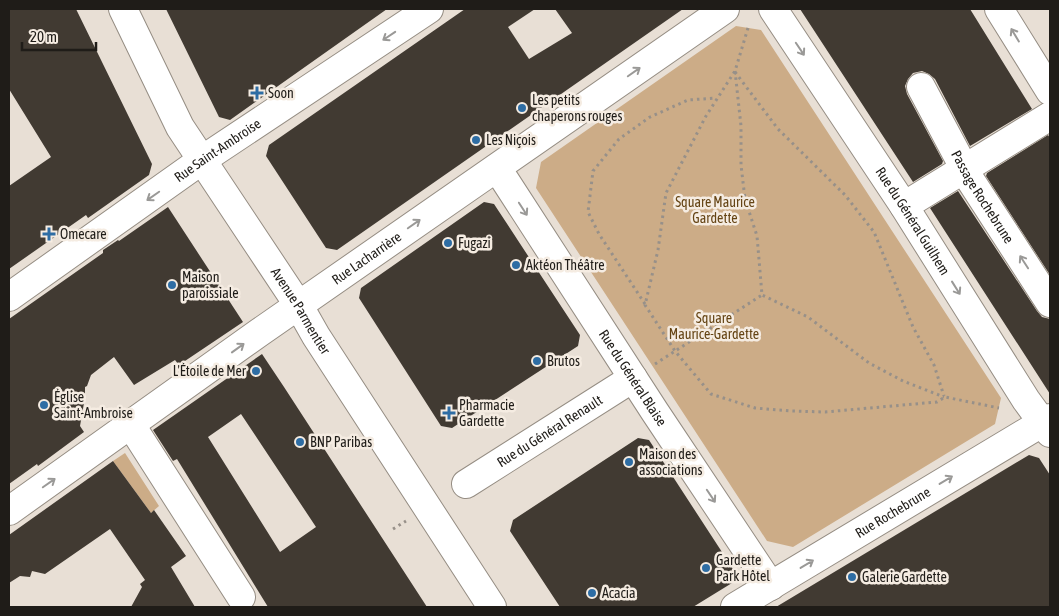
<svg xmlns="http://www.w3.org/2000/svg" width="1059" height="616" font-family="'Asap Condensed',sans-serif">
<rect width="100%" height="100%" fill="#e8dfd5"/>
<!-- green -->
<path fill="#ccac87" d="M736,26l25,4 240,368 -6,26 -202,123 -26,-6 -231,-353 5,-26z
M125,453l34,53 -8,7 -38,-52z"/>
<!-- building -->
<path fill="#413a32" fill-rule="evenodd" d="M9,9h67l76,155 -3,11 -61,43 -2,-3 -77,54v-83l42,-29 -42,-68z
M166,9h221l-157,111 -11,-3z
M465,9h70l-27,18 21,32 43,-26 -17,-24h128l-346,241 -11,-2 -60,-92 3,-11z
M800,9h170l62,100 -62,37 -35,-67 -6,-5 -7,-3 -9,2 -5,6 -3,7 2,8 36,67 -1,3 -29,18z
M1048,135l2,3v137l-64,-99 1,-3z
M958,191l79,120 5,6 8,2v75l-120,-186z
M484,202l10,2 86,131 -2,11 -126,82 -11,-2 -82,-128 2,-10z
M168,207l75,115 -64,43 -4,-5 -41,25 -20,-28 -23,18 -4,11 -2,1v10l-5,29 4,6 -46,34 -1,-2 -28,20v-165l94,-66v-3l15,-10 1,1z
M262,354l22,33 143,220h-159l-91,-148 -4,2 -20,-31zM241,414l75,113 -36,25 -72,-115z
M638,438l11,2 86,132 -3,11 -39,24h-133l-50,-76 3,-11z
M1029,455l10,3 11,17v132h-274z
M113,461l38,52 3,-3 32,46 -15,11 24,40h-64l11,-20 -2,-3 5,-4 -35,-51 -65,45 -13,-3 -2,6 -10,-1 -11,7v-48z"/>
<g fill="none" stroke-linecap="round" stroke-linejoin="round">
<defs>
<g id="minor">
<path id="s1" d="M123,9l57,118 119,179 17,30 176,271"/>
<path id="s2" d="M773,9l131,197 122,194 24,33"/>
<path d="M999,9l51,82"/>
<path id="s3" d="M921,87l50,94 79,122"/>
<path id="s4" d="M497,168l158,244 116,174"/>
<path d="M904,206l146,-90"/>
<path id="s5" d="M9,297l193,-137 227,-151"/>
<path d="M131,425l110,172"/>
<path id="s6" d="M466,484l167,-106"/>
<path id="s7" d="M9,511l251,-179 465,-323"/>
<path id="s8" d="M735,607l315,-189"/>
</g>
</defs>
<!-- minor casing -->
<use href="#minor" stroke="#958d83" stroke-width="30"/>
<!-- path -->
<path stroke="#979089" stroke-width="3" stroke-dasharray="2.5 4" stroke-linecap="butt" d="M748,28l-13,43 -29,45 -40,77 -8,57 -13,55 30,46 36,43 44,14 36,3 34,1 112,-10 8,-5 54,11
M735,71l6,55v39l4,34 12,37 5,59 46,22 61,46 34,18 41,16
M735,72l43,57 67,66 29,37 39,95 21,38 10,31
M645,304l-46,-70 -11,-22 5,-41 26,-32 31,-22 38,-17 28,-2
M655,364l107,-69
M393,529l13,-8"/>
<!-- minor -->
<use href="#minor" stroke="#fff" stroke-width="28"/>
</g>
<!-- one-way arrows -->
<defs><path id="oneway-shaft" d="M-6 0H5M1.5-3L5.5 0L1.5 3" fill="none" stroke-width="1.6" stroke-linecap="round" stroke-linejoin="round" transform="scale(1.25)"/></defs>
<g stroke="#9a9997">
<use href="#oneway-shaft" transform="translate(1015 35) rotate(-121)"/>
<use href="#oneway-shaft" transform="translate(389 36) rotate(146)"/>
<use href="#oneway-shaft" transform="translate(800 49) rotate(56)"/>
<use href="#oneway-shaft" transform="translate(634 72) rotate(-35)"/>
<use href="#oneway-shaft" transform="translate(153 196) rotate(145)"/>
<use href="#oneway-shaft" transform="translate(523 209) rotate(57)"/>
<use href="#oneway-shaft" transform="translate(414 224) rotate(-35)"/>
<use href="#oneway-shaft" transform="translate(1024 262) rotate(-123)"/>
<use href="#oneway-shaft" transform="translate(956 288) rotate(58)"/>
<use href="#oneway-shaft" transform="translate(238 348) rotate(-36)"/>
<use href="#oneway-shaft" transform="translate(946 480) rotate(-31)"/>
<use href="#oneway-shaft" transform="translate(49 483) rotate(-35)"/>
<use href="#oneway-shaft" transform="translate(711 496) rotate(56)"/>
<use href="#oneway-shaft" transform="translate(807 564) rotate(-31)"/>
</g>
<!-- markers -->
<g fill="#2e6da4" stroke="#f5ece2" stroke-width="2">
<path d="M254.5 85.5h5v5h5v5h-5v5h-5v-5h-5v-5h5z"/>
<circle cx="522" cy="108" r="5"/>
<circle cx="476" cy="140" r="5"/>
<path d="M46.5 226.5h5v5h5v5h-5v5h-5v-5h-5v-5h5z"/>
<circle cx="448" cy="243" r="5"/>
<circle cx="516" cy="265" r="5"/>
<circle cx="172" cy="285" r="5"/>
<circle cx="537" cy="361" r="5"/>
<circle cx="256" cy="371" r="5"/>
<circle cx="44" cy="405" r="5"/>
<path d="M446.5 405.5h5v5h5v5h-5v5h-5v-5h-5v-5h5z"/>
<circle cx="300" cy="442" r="5"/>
<circle cx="629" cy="462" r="5"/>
<circle cx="706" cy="568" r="5"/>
<circle cx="852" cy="577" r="5"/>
<circle cx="592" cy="593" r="5"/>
</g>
<g text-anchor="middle" stroke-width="5" stroke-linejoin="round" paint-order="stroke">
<!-- poi labels -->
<g font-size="14" fill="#1f1c18" stroke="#f5ece2" text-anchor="start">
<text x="268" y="98">Soon</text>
<text x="532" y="105">Les petits<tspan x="532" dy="16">chaperons rouges</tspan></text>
<text x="486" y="145">Les Niçois</text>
<text x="60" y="239">Omecare</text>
<text x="458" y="248">Fugazi</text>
<text x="526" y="270">Aktéon Théâtre</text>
<text x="182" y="282">Maison<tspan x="182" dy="16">paroissiale</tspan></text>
<text x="547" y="366">Brutos</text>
<text x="246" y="376" text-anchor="end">L'Étoile de Mer</text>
<text x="54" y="402">Église<tspan x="54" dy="16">Saint-Ambroise</tspan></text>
<text x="459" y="410">Pharmacie<tspan x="459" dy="16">Gardette</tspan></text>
<text x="310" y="447">BNP Paribas</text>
<text x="639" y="459">Maison des<tspan x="639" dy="16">associations</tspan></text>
<text x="716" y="565">Gardette<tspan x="716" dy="16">Park Hôtel</tspan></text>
<text x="862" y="582">Galerie Gardette</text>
<text x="602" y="598">Acacia</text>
</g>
<!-- street labels -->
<g font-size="14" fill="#1f1c18" stroke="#f5ece2">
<text dy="5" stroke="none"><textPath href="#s5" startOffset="255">Rue Saint-Ambroise</textPath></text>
<text dy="5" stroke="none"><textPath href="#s3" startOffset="126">Passage Rochebrune</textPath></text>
<text dy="5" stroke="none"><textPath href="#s2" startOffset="254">Rue du Général Guilhem</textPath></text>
<text dy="5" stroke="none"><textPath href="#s7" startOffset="438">Rue Lacharrière</textPath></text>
<text dy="5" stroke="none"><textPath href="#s1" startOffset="351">Avenue Parmentier</textPath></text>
<text dy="5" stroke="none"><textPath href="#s4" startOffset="250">Rue du Général Blaise</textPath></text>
<text dy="5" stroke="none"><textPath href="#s6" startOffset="99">Rue du Général Renault</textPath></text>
<text dy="5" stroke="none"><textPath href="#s8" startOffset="184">Rue Rochebrune</textPath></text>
</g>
<!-- park labels -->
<g font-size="14" fill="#654414" stroke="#f5ece2">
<text x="715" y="207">Square Maurice<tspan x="715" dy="16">Gardette</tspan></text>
<text x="714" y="323">Square<tspan x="714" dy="16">Maurice-Gardette</tspan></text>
</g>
</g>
<!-- border -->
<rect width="1059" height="616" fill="none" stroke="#1f1c18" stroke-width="20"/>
<!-- scale -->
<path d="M22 42v8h74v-8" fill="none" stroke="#1f1c18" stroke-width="2.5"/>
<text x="30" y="42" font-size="15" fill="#1f1c18" stroke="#f5ece2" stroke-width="4" paint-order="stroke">20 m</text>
</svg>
